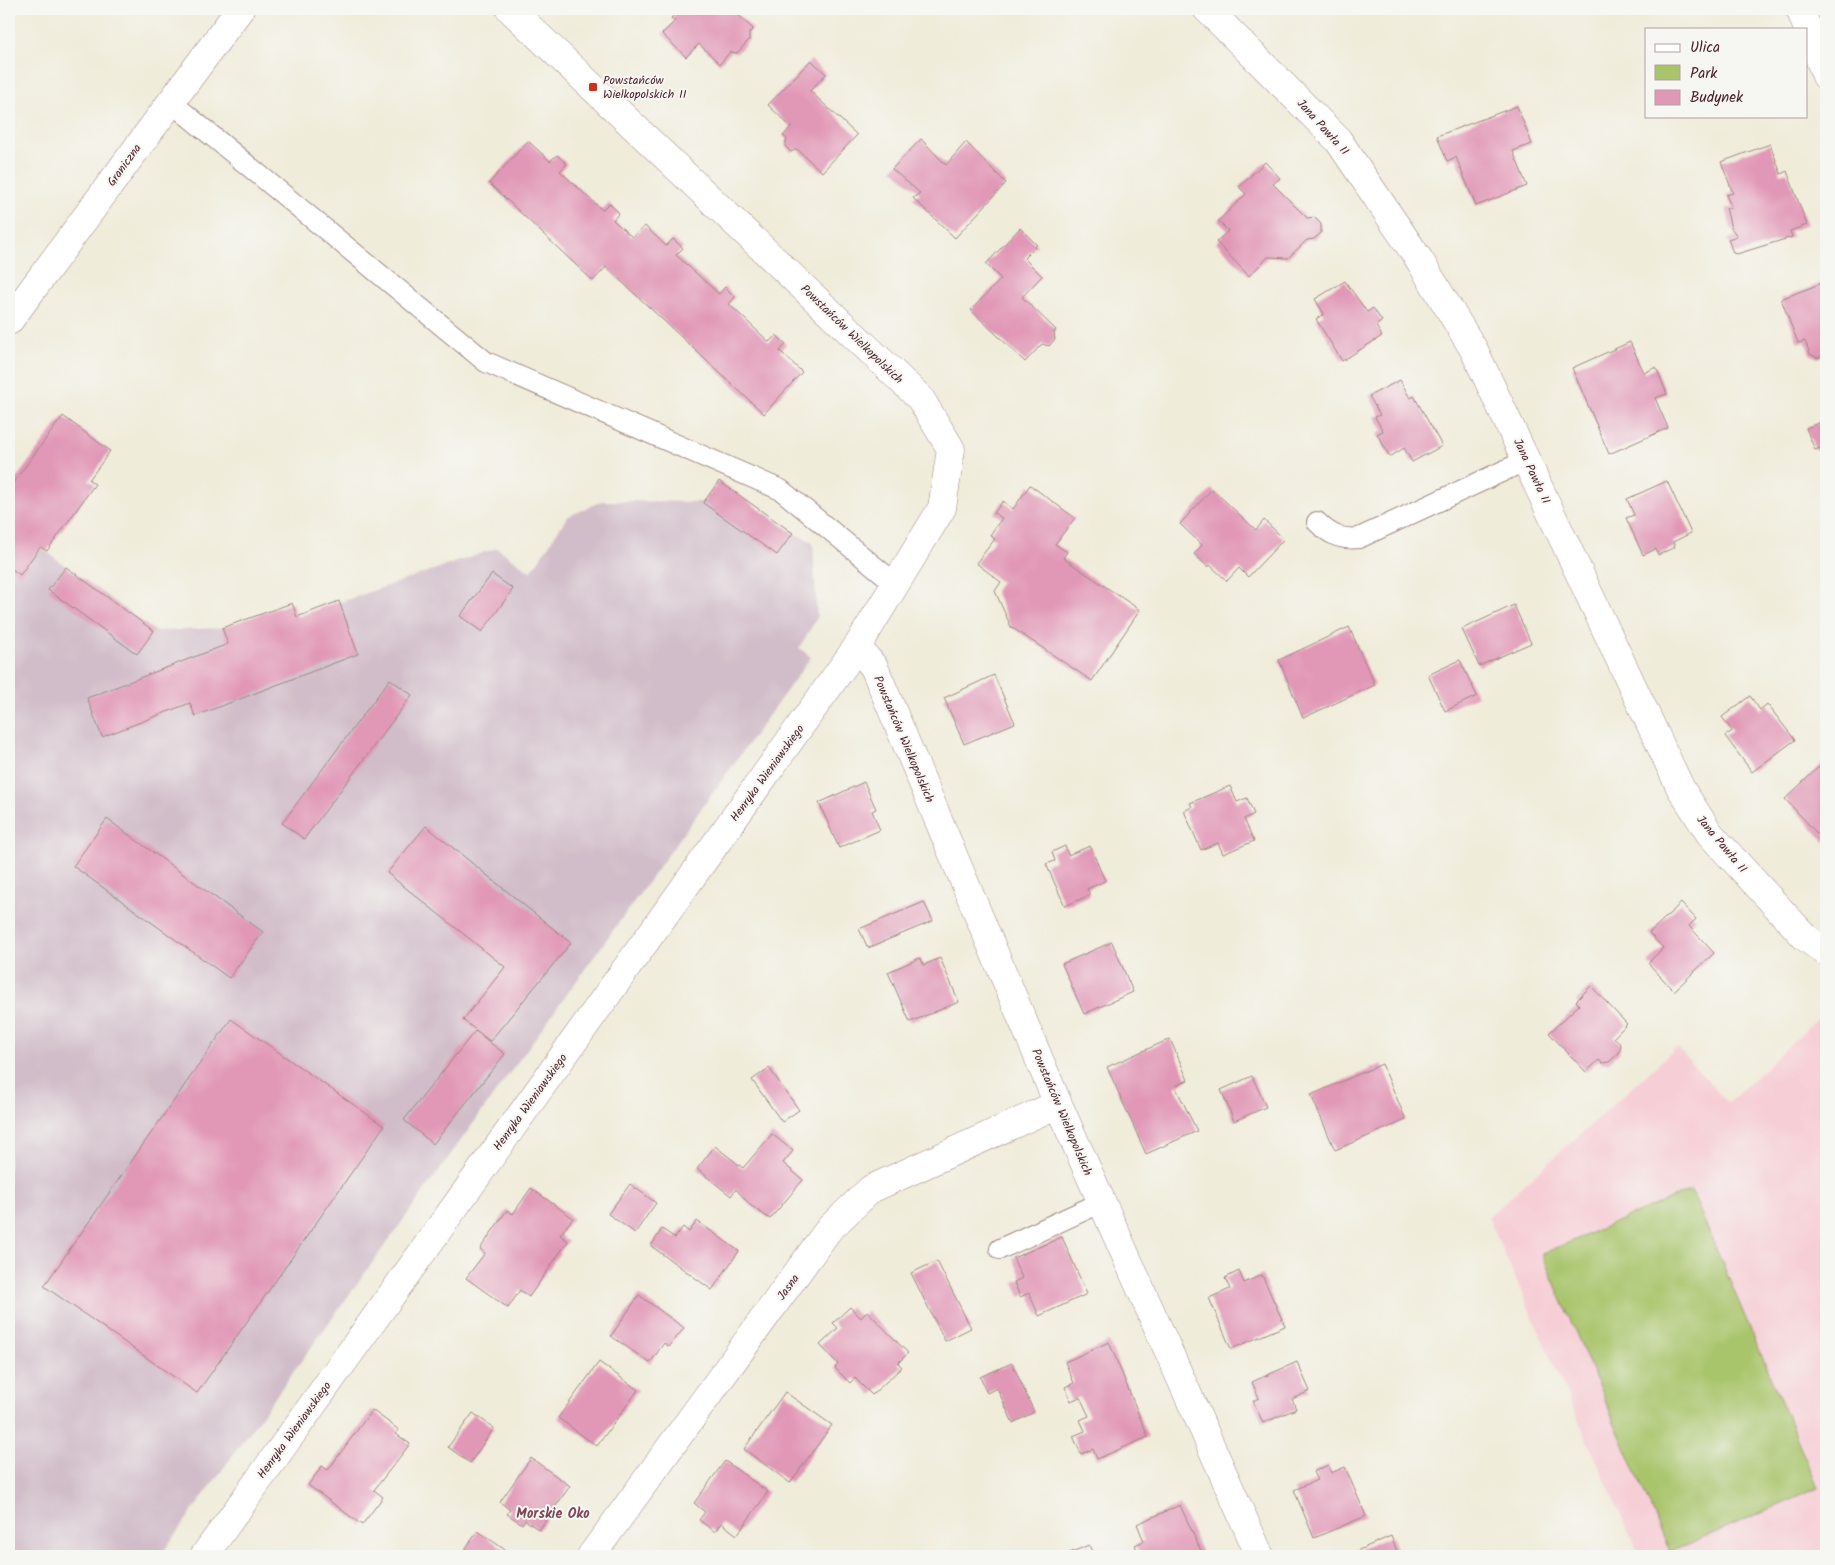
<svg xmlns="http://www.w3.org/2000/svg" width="1835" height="1565" font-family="Kalam,sans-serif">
<rect width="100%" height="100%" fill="#f6f6f2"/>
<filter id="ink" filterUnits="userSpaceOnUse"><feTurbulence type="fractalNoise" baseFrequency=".02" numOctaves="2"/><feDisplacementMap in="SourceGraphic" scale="10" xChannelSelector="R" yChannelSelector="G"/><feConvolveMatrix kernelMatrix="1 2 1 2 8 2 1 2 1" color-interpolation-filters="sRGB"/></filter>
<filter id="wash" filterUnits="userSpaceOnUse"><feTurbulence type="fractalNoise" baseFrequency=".0096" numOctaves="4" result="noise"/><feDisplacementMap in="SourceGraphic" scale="20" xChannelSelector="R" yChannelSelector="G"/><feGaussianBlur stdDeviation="1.12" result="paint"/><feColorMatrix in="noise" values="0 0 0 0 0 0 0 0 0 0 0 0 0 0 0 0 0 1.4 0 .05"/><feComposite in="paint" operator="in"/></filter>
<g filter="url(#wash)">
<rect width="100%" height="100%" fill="#f0ecda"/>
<!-- built -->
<path fill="#f6cfd6" d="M1826,1011v545h-187l-151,-339 189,-170 51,56z"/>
<!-- industrial -->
<path fill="#d1bdc9" d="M719,481l74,52 20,9 4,76 -18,30 12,9 -651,899h-151v-989l11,7 20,-27 115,84 67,-3 70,-25 5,14 200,-69 34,24 36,-55 35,-16 101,1z"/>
<!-- green -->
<path fill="#a9c56c" stroke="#7a724c" d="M1691,1190l127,298 -148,64 -128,-298z"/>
<g id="blocks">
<!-- building -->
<path fill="#e197b6" d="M680,9h52l21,20 -4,4v7l-12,13 -7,-1 -10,12 -21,-20 -13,13 -24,-23 13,-13 -4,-3z
M811,60l15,14 -16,17 47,44 -35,37 -25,-23 -6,3 -6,-6 2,-7 -4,-3 8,-9 -23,-22z
M1517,106l15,38 -19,7 14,35 -51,20 -20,-49 -9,4 -10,-25z
M921,139l25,26 20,-23 40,41 -51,55 -42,-40 7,-5 -28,-24z
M528,141l22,20 7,-6 10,9 -7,7 42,39 7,-7 10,10 -6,7 19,17 13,-11 21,20 7,-7 10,9 -7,7 43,39 6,-7 10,10 -6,7 40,38 7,-7 10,9 -6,7 22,21 -38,42 -158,-147 -13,14 -104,-98z
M1770,144l11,30 6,-3 20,54 -17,6 2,6 -55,17 -4,-1 -5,-14 9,-3 -6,-8 -5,-20h6l-6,-13 7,-2 -12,-31z
M1265,162l15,16 -7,6 34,34 7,-1 7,7v9l-7,6 -7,1 -19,18 -20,-1 -19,19 -33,-34 12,-11 -10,-10 28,-27 -7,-7z
M1020,228l17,17 -13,13 18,18 -20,21 34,33 -2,2 1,7 -6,7 -7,-2 -17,18 -54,-52 30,-31 -15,-15z
M1345,281l22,31 6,-4 9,13 -6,5 6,10 -40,25 -26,-42 8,-5 -9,-15z
M1822,283l4,11v57l-1,3 -7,4 -8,-4 -5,-13 -7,2 -17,-44z
M1630,342l14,31 12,-6 11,27 -12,4 13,30 -59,26 -37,-86z
M1400,380l10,18 4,-2 28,50 -30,16 -8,-14 -14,9 -13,-23 6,-3 -8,-14 5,-2 -11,-19z
M63,416l47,35 -21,29 6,4 -48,67 -7,-4 -20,28 -11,-8v-79z
M1826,420v45l-6,-17 -5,2 -9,-22z
M719,481l74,52 -16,22 -74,-52z
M1667,481l24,52 -18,9 2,5 -17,8 -2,-6 -13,6 -17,-37 8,-3 -7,-16z
M1030,485l45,33 -20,26 12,8 -4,6 77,52 -48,71 -81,-54 -16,-36 6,-9 -25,-19 19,-24 -5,-4 12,-17 -8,-5 9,-12 10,8z
M1212,489l44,41 8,-10 20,19 -36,38 -9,-9 -12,13 -17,-16 -2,2 -14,-13 8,-9 -22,-21z
M66,567l88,64 -17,23 -89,-64z
M492,574l21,15 -31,43 -22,-16z
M339,601l19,53 -163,62 -5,-13 -88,34 -15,-39 141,-54 -6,-16 70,-25 5,14z
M1514,605l17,38 -52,23 -17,-37z
M1349,627l26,58 -72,33 -24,-58z
M1460,660l17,36 -32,15 -17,-36z
M994,675l21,48 -51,21 -20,-46z
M390,679l22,16 -108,144 -22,-16z
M1750,696l10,14 7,-6 28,36 -43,32 -27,-36 7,-5 -10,-14z
M1824,762l2,2v79l-41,-44z
M864,782l12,27 -4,2 8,19 -41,18 -20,-45z
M1230,786l7,16 10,-4 7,16 -10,5 10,22 -31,13 -5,-11 -17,7 -17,-39 8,-4 -2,-4z
M107,819l156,113 -34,46 -156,-112z
M426,826l145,117 -81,98 -27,-21 42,-53 -118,-94z
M1065,846l3,9 22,-9 15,35 -18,8 3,6 -25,11 -19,-42 9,-3 -3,-9z
M924,902l9,19 -65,27 -9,-19z
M1681,903l15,16 -7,7 25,27 -40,38 -26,-28 15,-15 -14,-15z
M1112,942l21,50 -49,22 -22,-50z
M920,958l4,7 16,-7 19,44 -49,20 -22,-50z
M1591,986l36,38 -13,13 7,8 -2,8 -10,9 -7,1 -3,-3 -13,12 -37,-39 30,-28 -3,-4z
M231,1019l153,107 -187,267 -153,-107z
M475,1031l30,23 -72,90 -29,-24z
M1170,1039l18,41 -13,6 22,45 -51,23 -39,-87z
M1382,1064l24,56 -71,30 -24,-55z
M769,1068l30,42 -17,12 -30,-42z
M1252,1076l14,31 -32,14 -13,-31z
M772,1134l21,17 -10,12 20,17 -33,39 -20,-14 -14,-16 -5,7 -34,-27 18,-23 28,22z
M630,1184l26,19 -21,30 -27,-19z
M531,1188l42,30 -13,17 8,6 -39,56 -9,-7 -12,18 -42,-30 19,-25 -5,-4 27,-39 6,4z
M697,1221l42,30 -27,39 -61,-44 11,-17 13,9 8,-11 6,5z
M1062,1237l25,57 -48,22 -10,-23 -9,4 -6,-15 8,-4 -9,-20z
M937,1261l34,67 -26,13 -34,-68z
M1239,1271l5,12 18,-8 23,51 -54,23 -22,-51 21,-9 -5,-11z
M639,1295l45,33 -15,19 -5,-4 -14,20 -39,-27z
M850,1307l11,11 6,-7 41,42 -10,10 4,4 -30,28 -17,-17 -5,5 -15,-15 3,-4 -18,-19 18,-17 -5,-5z
M1109,1342l39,95 -51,22 -4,-10 -12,5 -8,-18 12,-5 -5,-11 9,-4 -9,-19 -9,4 -6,-14 9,-4 -9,-21z
M599,1362l39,28 -41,56 -39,-28z
M1297,1362l13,29 -18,8 4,10 -33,14 -10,-22 6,-3 -7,-16z
M1012,1363l22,49 -21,11 -16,-35 -10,5 -7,-16z
M785,1392l47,33 -42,58 -46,-34z
M372,1410l27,20 -3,4 14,10 -36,46 9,7 -21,28 -54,-40 14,-19 6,4z
M473,1413l21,15 -24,35 -22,-16z
M531,1458l39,28 -31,44 -14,-10 -3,4 -15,-10 3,-4 -10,-8z
M725,1461l43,31 -31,43 -16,-12 -6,9 -16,-12 6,-8 -11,-9z
M1328,1465l3,8 14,-6 21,49 -52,22 -20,-48 23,-10 -4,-8z
M1180,1505l22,48 -7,3h-44l-1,-3 -10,3 -5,-11 9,-4 -7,-17z
M478,1531l36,25h-54z
M1391,1536l8,20h-54z
M1089,1545l5,11h-26l-1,-2z"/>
</g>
</g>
<g filter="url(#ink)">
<use href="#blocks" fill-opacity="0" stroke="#9d8682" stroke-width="1"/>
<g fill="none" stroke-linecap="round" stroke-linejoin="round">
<defs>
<path id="service" d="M171,102l315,260 295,128 115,94
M1317,522c13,13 24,18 42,16l168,-78
M1000,1249l102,-47"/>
<path id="minor" d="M510,9l410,389 31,51 -9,59 -85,139 17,20 184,437 202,452
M1207,9l131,131 82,121 54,89 207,439 29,45 95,103 21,15
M1800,9l26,67
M9,321l231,-312
M204,1556l653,-909
M591,1556l238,-327 42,-40 187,-85"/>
</defs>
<!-- service casing -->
<use href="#service" stroke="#9d8682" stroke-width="22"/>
<!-- minor casing -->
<use href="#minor" stroke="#9d8682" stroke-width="29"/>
<!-- service -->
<use href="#service" stroke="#fff" stroke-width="20"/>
<!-- minor -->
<use href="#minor" stroke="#fff" stroke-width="28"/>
</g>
</g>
<!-- markers -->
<rect fill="#c8321e" stroke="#f6f6f2" stroke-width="2" x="588" y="82" width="10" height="10" rx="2.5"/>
<g text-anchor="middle" stroke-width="4" stroke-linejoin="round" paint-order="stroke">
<!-- poi labels -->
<g font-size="12" fill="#4a1f2b" stroke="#f6f6f2" text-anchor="start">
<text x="603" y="84">Powstańców<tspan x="603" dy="14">Wielkopolskich II</tspan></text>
</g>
<!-- street labels -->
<g font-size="12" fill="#4a1f2b" stroke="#f6f6f2">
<text transform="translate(1323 127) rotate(48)" y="4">Jana Pawła II</text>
<text transform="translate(124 165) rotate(-54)" y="4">Graniczna</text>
<text transform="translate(852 334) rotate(44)" y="4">Powstańców Wielkopolskich</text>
<text transform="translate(1532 471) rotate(65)" y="4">Jana Pawła II</text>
<text transform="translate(904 739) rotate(67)" y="4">Powstańców Wielkopolskich</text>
<text transform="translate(767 773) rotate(-54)" y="4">Henryka Wieniawskiego</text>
<text transform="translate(1722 844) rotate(50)" y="4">Jana Pawła II</text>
<text transform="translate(530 1102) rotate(-54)" y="4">Henryka Wieniawskiego</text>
<text transform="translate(1062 1112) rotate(67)" y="4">Powstańców Wielkopolskich</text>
<text transform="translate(788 1287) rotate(-54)" y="4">Jasna</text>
<text transform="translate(294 1430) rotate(-54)" y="4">Henryka Wieniawskiego</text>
</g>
<!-- neighbourhood labels -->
<g font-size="14" font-weight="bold" fill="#7f495c" stroke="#f6f6f2">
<text x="553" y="1518">Morskie Oko</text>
</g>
</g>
<!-- margin -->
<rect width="1835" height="1565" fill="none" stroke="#f6f6f2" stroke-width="30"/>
<!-- legend -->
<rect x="1645" y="28" width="162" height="90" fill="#f6f6f2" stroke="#b1a0a2"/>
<rect x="1655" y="44" width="25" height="8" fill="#ffffff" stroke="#b1a0a2"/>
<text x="1690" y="52" font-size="15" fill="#4a1f2b">Ulica</text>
<rect x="1655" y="65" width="25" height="15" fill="#a9c56c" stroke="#b1a0a2"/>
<text x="1690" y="78" font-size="15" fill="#4a1f2b">Park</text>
<rect x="1655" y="90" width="25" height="15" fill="#e197b6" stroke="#b1a0a2"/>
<text x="1690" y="102" font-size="15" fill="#4a1f2b">Budynek</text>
</svg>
